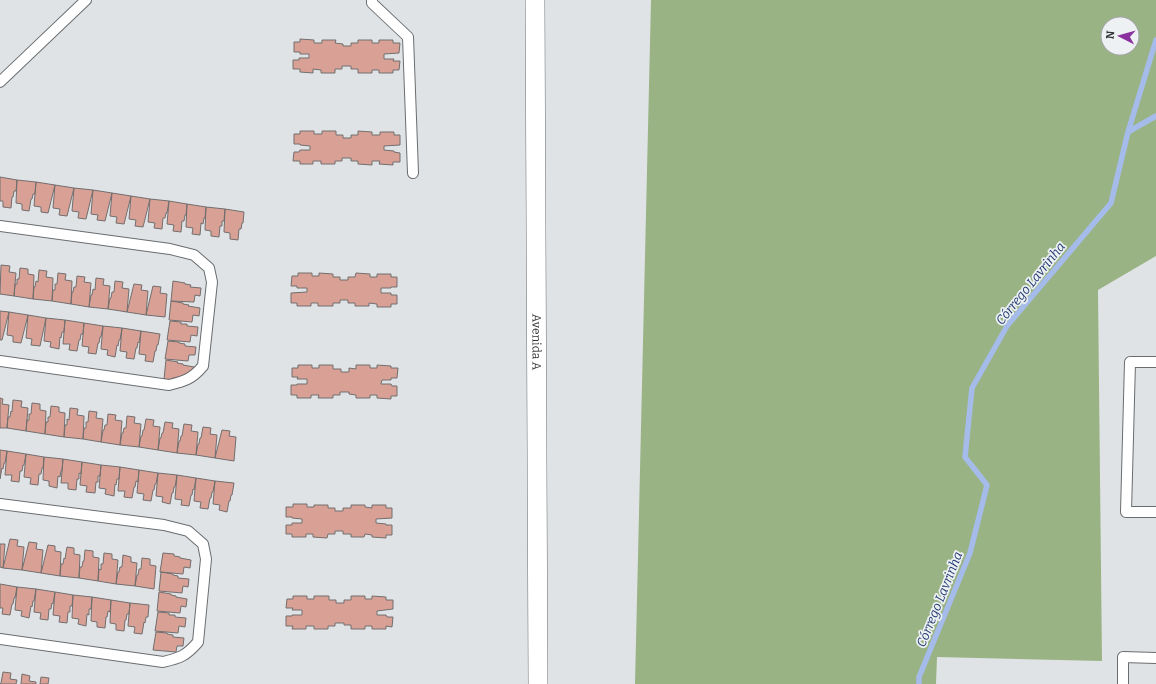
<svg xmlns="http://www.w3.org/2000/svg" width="1156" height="684" font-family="Bitter,serif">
<rect width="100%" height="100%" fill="#e0e3e6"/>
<!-- forest -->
<path fill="#9ab384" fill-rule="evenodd" d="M651,0h505v256l-58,34 4,371 -165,-4 -1,27h-301zM1108,24h24v24h-24z"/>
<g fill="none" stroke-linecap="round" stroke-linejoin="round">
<!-- stream -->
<path stroke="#a5bcea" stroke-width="5.5" d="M1128,132l28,-92
M919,684v-7l51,-124 17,-68 -22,-28 7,-69 35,-62 104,-123 17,-71 28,-16"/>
</g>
<!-- building -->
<path fill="#d9a195" stroke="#726e6e" d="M300,39l14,1v3h8v-3h14l-1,3 8,1v2h8v-3h7v-3h14v3h7v-3h14v3h7l-1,10 -15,1v5h10l-1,2h7l-1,9h-6v3h-14v-3h-7v3h-14v-4h-7v-3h-9v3h-7v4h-14v-3l-8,-1v4l-13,-1v-3h-7v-9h6v-2h10v-4h-9v-2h-6v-10h6z
M300,131h14v3h8v-3h14v4h7v3h8v-3h7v-4l14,1v3h8v-3h14v3h6v10l-16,1v4l10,1v1l6,1v9h-7v3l-14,-1 1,-3h-8v4l-14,-1v-3h-7v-3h-9v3h-7v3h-14v-3h-8v3h-13v-3h-7l1,-9h5l1,-2h10v-4l-10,-1v-1h-6v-10h6z
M0,177l17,3 -1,11h-2l-1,6h-1l-1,11 -8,-1v-6h-3z
M17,180l19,2 -1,12h-2l-1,5h-1l-2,12 -7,-1v-6l-6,-1z
M36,182l19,3 -7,28 -7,-1v-5l-7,-1z
M55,185l19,3 -7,28 -8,-1 1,-6 -7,-1z
M74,188l19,2 -7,29 -8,-1 1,-6 -7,-1z
M93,190l19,3 -7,28 -8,-1 1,-5 -7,-1z
M112,193l19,3 -7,28 -8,-1 1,-6 -7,-1z
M131,196l19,3 -7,28 -8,-1 1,-6 -7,-1z
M150,199l19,2 -2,12h-1l-1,5h-2l-1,11 -8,-1 1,-5 -7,-1z
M169,201l18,3 -1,11h-1l-1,6h-2l-1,11 -8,-1 1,-6 -7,-1z
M187,204l19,3 -1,11h-1l-1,6 -2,-1 -1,12 -8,-1 1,-6 -7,-1z
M206,207l19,2 -1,12h-2v5h-2l-1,11 -8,-1v-5l-6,-1z
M225,209l19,3 -1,11h-1l-1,6h-2l-1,11 -8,-1v-6l-6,-1z
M1,265l9,1 -1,6 7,1 -2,23 -14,-2z
M20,268l8,1v5l6,1 -1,24 -19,-3 1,-12h2v-5h2z
M39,270l8,1 -1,6 7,1 -1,23 -19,-2 1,-12h1l1,-6 2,1z
M58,273l8,1 -1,6 7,1 -1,23 -19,-3 1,-11h2v-6h2z
M298,273h14v3h7v-3l14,1v3h7v3h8v-3h7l1,-4 14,1v3h7v-3h14v3h6v10h-6v1h-10v5h10v2h6v9h-6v3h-14v-3l-8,-1v3h-14v-3h-7v-3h-8v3h-7v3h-15v-3h-7v3h-14v-3h-6v-10l16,-1v-4h-10v-2h-6l1,-10h6z
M77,276l8,1 -1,5 7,1 -2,24 -18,-3 1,-12h1l1,-5h2z
M96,278l8,1 -1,6 7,1 -2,23 -19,-2 2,-12h1l1,-6 2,1z
M115,281l8,1 -1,6 7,1 -2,23 -19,-3 2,-11h1l1,-6h2z
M173,281l12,2v1l6,1 -1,2 11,1 -1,8 -5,-1 -1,7 -23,-1z
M134,284l8,1 -1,5 7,1 -2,24 -19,-3z
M153,286l8,1 -1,6 7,1 -2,23 -19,-2z
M171,301l12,2v1l6,1 -1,1 12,2 -1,8 -6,-1 -1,7 -23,-2z
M0,311l9,1 -7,28h-2z
M9,312l19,3 -7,28 -8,-1v-6l-6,-1z
M28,315l18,3 -6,28 -9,-1 1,-6 -6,-1z
M46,318l19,2 -1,12h-2l-1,6 -1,-1 -1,12 -9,-2 1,-5 -7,-1z
M65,320l19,3 -1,11h-2l-1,6h-1l-2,11 -8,-1 1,-6h-7z
M170,321l11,1v2h6v2l11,1 -1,9 -6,-1 -1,7 -23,-2z
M84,323l19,3 -2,11h-1l-1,6h-1l-2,11 -8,-1 1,-6 -7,-1z
M103,326l19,2 -2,12h-1l-1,6 -1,-1 -2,12 -8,-2 1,-5 -7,-1z
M122,328l19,3 -2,12 -1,-1 -1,6h-1l-2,11 -8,-1 1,-6 -7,-1z
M141,331l19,3 -2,11h-1l-1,6h-1l-2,11 -8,-1 1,-6 -7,-1z
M168,341l11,1v1l6,1v2l11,1 -1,8h-6l-1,6 -23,-2z
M166,360l12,2 -1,1 6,1v1l11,2 -1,8 -18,6 -11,-2z
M298,365h14v3h7v-3h14v4h8v3h8v-4l7,1v-4h14v3h7v-3l14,1v2h7l-1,10h-6v2h-9l-1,4h10l1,2h5v10h-6v3l-14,-1v-3h-7v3h-14v-3l-7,-1v-2h-9v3h-7v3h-15l1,-3h-8v3h-14v-3h-6v-10h6v-1h10v-5h-10l1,-2h-6v-9h6z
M0,398l3,1 -1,5 7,1 -2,23h-7z
M13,400l9,1 -1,6 7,1 -2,23 -19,-3 1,-11h2l1,-6 1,1z
M32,403l8,1v6l6,1 -1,23 -19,-3 1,-11h2v-6h2z
M51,406l8,1v5l6,1 -1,24 -19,-3 1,-12h2v-5h2z
M70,408l8,1 -1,6 7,1 -1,23 -19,-2 1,-12h2v-6l2,1z
M89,411l8,1 -1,6 7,1 -2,23 -18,-3 1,-11h2v-6h2z
M108,414l8,1 -1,5 7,1 -2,24 -19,-3 2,-12h1l1,-5h2z
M127,416l8,1 -1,6 7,1 -2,23 -19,-2 2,-12h1l1,-5h2z
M146,419l8,1 -1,6 7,1 -2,23 -19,-3 2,-11h1l1,-6h1z
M165,422l8,1 -1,5 7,1 -2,24 -19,-3 2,-12h1l1,-5h1z
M184,424l8,1 -1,6 7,1 -2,23 -19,-2 2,-12h1l1,-5h1z
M203,427l8,1 -1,6 7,1 -2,23 -19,-3 2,-11h1l1,-6h1z
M222,430l8,1 -1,5 7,1 -2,24 -19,-3z
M0,450l7,1 -2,12h-1l-1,6 -1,-1 -2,11z
M7,451l19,3 -2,11h-1l-1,6h-2l-1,11 -8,-1 1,-6h-7z
M26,454l18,3 -1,11h-1l-1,6h-2l-1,11 -8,-1 1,-6 -7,-1z
M44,457l19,2 -1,12h-1l-1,6 -2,-1 -1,12 -8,-2v-5l-6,-1z
M63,459l19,3 -1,12 -2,-1v6h-2l-1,11 -8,-1v-6h-7z
M82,462l19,3 -1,11h-2v6h-2l-1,11 -9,-1 1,-6 -7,-1z
M101,465l19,2 -1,12h-2l-1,6 -1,-1 -1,12 -9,-2 1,-5 -7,-1z
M120,467l19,3 -1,12 -2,-1 -1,6h-1l-2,11 -8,-1 1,-6h-7z
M139,470l19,3 -2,11h-1l-1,6h-1l-2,11 -8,-1 1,-6 -7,-1z
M158,473l19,2 -2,12h-1l-1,6h-1l-2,11 -8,-2 1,-5 -7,-1z
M177,475l19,3 -2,12 -1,-1 -1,6h-1l-2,11 -8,-1 1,-5 -7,-1z
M196,478l19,3 -2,11h-1l-1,6h-1l-2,11 -8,-1 1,-6 -7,-1z
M215,481l19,2 -2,12h-1l-1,6h-1l-2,11 -8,-2 1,-5 -7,-1z
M293,504h14v3h7v-2h14v3h7v3h8v-3h8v-3h14v2l7,1v-3h14v3h6v10l-16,1v4l10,1v1h6v10h-6v3l-14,-1v-2l-7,-1 -1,3h-13v-3h-8v-3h-8v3h-7l-1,4 -14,-1v-3h-7v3h-14v-3h-6v-9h6v-2h10v-4l-10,-1v-1h-6v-10h7z
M10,539l8,1 -1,6 7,1 -2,23 -19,-2z
M29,542l8,1 -1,6 7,1 -2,23 -19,-3z
M0,544h5l-2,24 -3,-1z
M48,545l7,1v5l6,1 -1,24 -19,-3z
M67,547l7,1v6l6,1 -1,23 -19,-2 1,-12h2l1,-6 1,1z
M85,550l8,1v6l6,1 -1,23 -19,-3 1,-11h2l1,-6h1z
M104,553l8,1v5l6,1 -2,24 -18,-3 1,-12 2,1v-6h2z
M163,553l11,1v2l6,1v1l11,2 -1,8 -6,-1 -1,7 -23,-2z
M123,555l8,2v5l6,1 -2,23 -19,-2 2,-12h1l1,-5h2z
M142,558l8,1v6l6,1 -2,23 -19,-3 2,-11h1l1,-6h2z
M161,572l12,2v1l5,1v2l11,1 -1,8 -5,-1 -1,7 -23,-2z
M0,584l17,3 -2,11h-1l-1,6h-1l-2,11 -8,-1 1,-6h-3z
M17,587l19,2 -2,12h-1l-1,6 -1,-1 -2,12 -8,-2 1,-5 -7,-1z
M36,589l19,3 -2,12 -1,-1 -1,6h-2l-1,11 -8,-1 1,-6 -7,-1z
M55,592l18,3 -1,11h-2v6h-2l-1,11 -8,-1 1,-6 -7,-1z
M159,592l12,2v1l5,1v1l11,2 -1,8 -5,-1 -1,7 -23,-2z
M73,595l19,2 -1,12h-2v6l-2,-1 -1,12 -8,-2 1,-5 -7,-1z
M293,596h14v3h7v-3h15v4h7v3h8v-3h7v-4h14v3h7v-3l14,1v3h7v9l-16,2v4h9l1,2h6l-1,10 -6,-1v3h-14v-3h-7v3h-14v-4h-7v-2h-9v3h-7v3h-14v-3h-8v3h-14l1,-3h-7v-10h6v-1h10v-5h-10l1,-2h-7l1,-9h6z
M92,597l19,3 -1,12 -2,-1 -1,6h-1l-1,11 -8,-1v-5l-6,-1z
M111,600l19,3 -1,11h-2l-1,6h-1l-1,11 -8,-1v-6l-6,-1z
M130,603l19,2 -1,12h-2l-1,6 -1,-1 -2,12 -8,-1 1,-6 -7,-1z
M158,612l11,1v2h6v2l11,1 -1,9 -6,-1 -1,7 -23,-2z
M156,632l11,1v1l6,1v2l11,1 -1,8h-6l-1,6 -23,-2z
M3,672l8,1 -1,6 7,1 -1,4h-16l1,-1z
M22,674l8,2 -1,5 7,1v2h-15z
M41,677l8,1 -1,6h-8z"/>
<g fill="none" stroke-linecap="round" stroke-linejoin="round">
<defs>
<path id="lane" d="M372,0v3l36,34 5,136
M0,82l86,-82
M0,226l170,23 24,6 15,13 3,14 -9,84c-11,13 -18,15 -34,19l-169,-24
M1156,362h-26l-4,150h30
M0,504l164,21 24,6 15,13 3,15 -8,83c-12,14 -18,16 -35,20l-163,-23
M1123,684v-27l33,1"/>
<g id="street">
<path id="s1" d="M535,0l3,684"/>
</g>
</defs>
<!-- lane casing -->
<use href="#lane" stroke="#6a6d6f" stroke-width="12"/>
<!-- street casing -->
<use href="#street" stroke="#6a6d6f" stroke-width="20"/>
<!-- lane -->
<use href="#lane" stroke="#fff" stroke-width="10"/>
<!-- street -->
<use href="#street" stroke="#fff" stroke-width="19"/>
</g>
<g text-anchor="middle" stroke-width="3.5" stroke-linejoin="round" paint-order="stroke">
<!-- street labels -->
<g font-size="12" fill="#333435" stroke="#edf1f3">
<text dy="4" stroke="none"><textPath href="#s1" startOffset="342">Avenida A</textPath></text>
</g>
<!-- water labels -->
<g font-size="13" font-style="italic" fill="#213971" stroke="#edf1f3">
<text transform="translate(1030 283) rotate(-51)" y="5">Córrego Lavrinha</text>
<text transform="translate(939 599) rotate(-68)" y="5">Córrego Lavrinha</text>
</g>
</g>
<!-- north arrow -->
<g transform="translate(1120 36) rotate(276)"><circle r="19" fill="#edf1f3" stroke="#a3a5a7"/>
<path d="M0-3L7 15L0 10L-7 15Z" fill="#89319e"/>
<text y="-6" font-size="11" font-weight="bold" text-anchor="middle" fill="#333435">N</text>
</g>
</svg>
